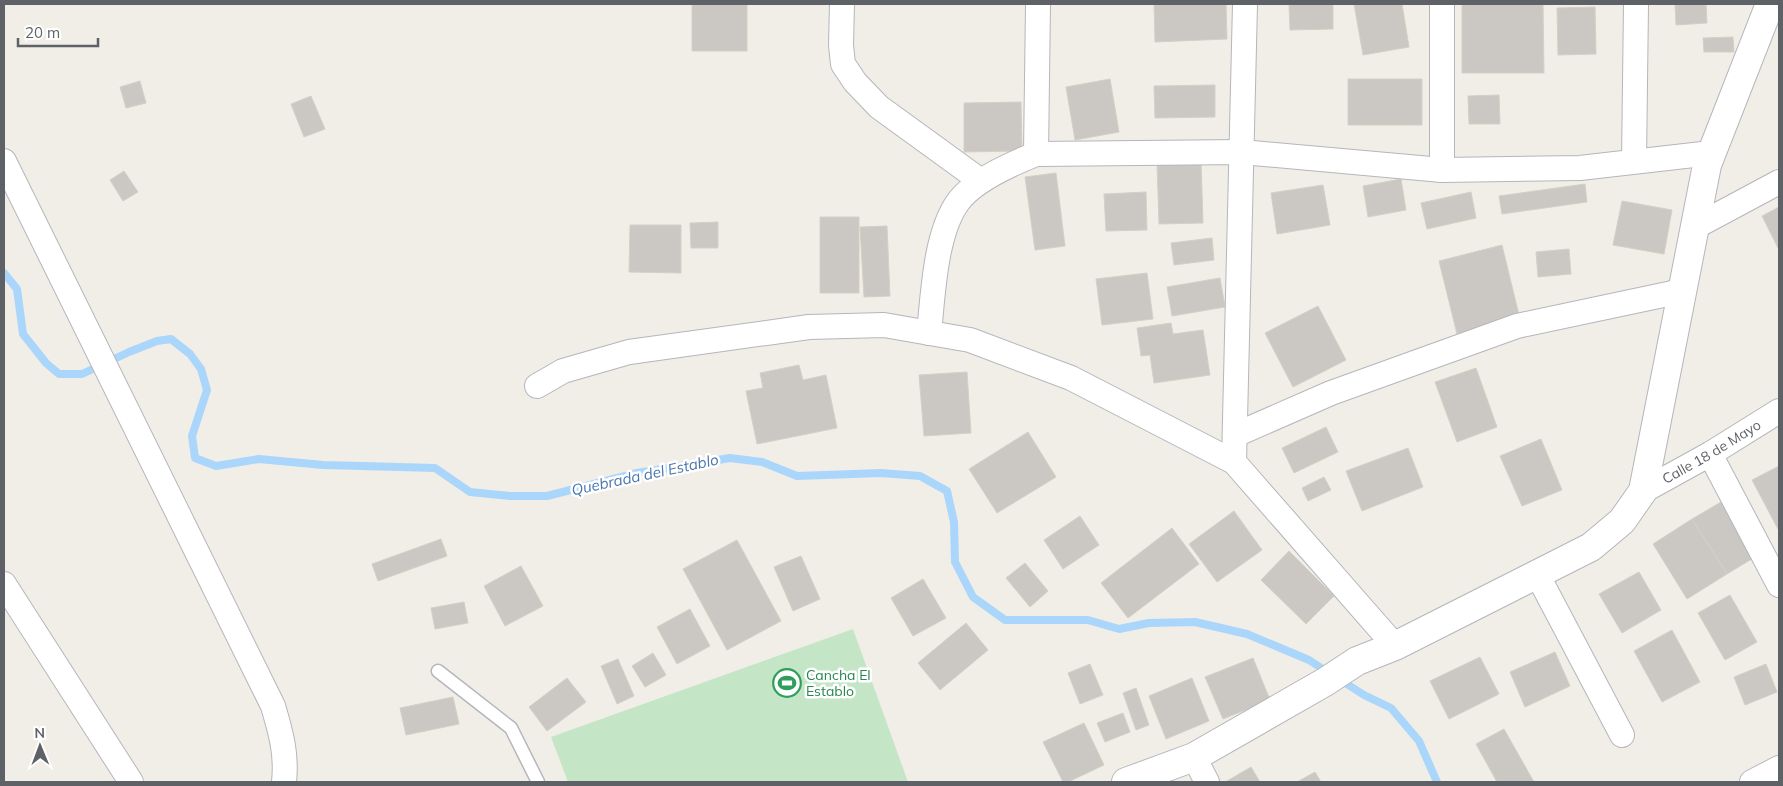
<svg xmlns="http://www.w3.org/2000/svg" width="1783" height="786" font-family="Mulish,sans-serif">
<rect width="100%" height="100%" fill="#f0eee7"/>
<!-- pitch -->
<path fill="#c5e6c6" d="M853,629l55,153h-340l-17,-45z"/>
<g fill="none" stroke-linecap="round" stroke-linejoin="round">
<!-- stream -->
<path stroke="#abd6fb" stroke-width="8" d="M4,273l13,16 6,45 23,29 13,11h23l47,-22 28,-11 14,-2 19,15 11,15 6,21 -15,46 3,22 21,8 43,-7 64,6 112,3 35,24 40,4h37l90,-23 93,-15 32,4 35,14 84,-3 39,3 27,15 7,31 1,40 18,35 32,23h83l31,9 30,-6 46,-1 52,12 62,26 20,13
M1339,679l25,16 27,13 28,33 18,41"/>
</g>
<!-- building -->
<path fill="#cbc8c4" stroke="#d4d0c5" d="M692,4h55v47h-55z
M1154,4h72l1,35 -72,3z
M1289,4h44v25l-43,1z
M1354,4h48l7,43 -46,8z
M1462,4h81l1,69h-82z
M1675,4h31l1,19 -31,2z
M1595,7l1,47 -38,1 -1,-47z
M1733,37l1,15h-30l-1,-14z
M1110,79l9,53 -44,8 -9,-53z
M1348,79h74v46h-74z
M140,81l6,22 -20,5 -6,-21z
M1215,85v32l-60,1 -1,-32z
M1499,95l1,29h-31l-1,-28z
M311,96l14,33 -21,8 -13,-33z
M1021,102l1,49 -58,1v-49z
M1201,161l2,62 -44,1 -2,-61z
M124,171l14,21 -15,9 -13,-21z
M1056,173l9,73 -30,4 -10,-73z
M1401,179l5,31 -38,7 -5,-31z
M1585,184l2,18 -85,12 -3,-18z
M1323,185l7,40 -53,9 -6,-41z
M1146,192l1,38 -41,1 -2,-37z
M1471,192l5,26 -49,11 -6,-26z
M1622,201l50,9 -8,44 -51,-9z
M1779,207v43l-17,-34z
M820,217h39v76h-39z
M718,222v26h-27l-1,-25z
M630,225h51v48l-52,-1z
M887,226l3,70 -26,1 -4,-70z
M1212,238l2,22 -40,5 -3,-22z
M1502,245l18,74 -63,15 -18,-73z
M1569,249l2,25 -33,3 -2,-25z
M1147,273l6,46 -51,6 -6,-46z
M1220,278l5,29 -53,9 -5,-29z
M1318,306l28,54 -53,27 -28,-54z
M1171,323l2,11 30,-4 7,45 -56,8 -4,-28 -9,1 -4,-28z
M799,365l4,15 23,-5 11,53 -80,16 -11,-53 17,-3 -3,-15z
M1476,368l21,59 -40,15 -22,-60z
M967,372l4,61 -47,3 -5,-61z
M1326,427l12,25 -44,21 -12,-25z
M1028,432l28,45 -59,36 -28,-44z
M1541,439l21,51 -40,16 -22,-50z
M1408,448l15,39 -61,24 -16,-40z
M1779,466v65l-27,-51z
M1324,477l7,13 -23,11 -6,-13z
M1721,502l34,55 -28,17 -35,-55z
M1234,511l28,39 -45,32 -28,-38z
M1080,516l19,29 -36,24 -19,-29z
M1692,519l35,55 -40,25 -34,-55z
M1172,528l27,36 -71,54 -27,-35z
M441,539l6,17 -69,25 -6,-17z
M737,540l44,81 -54,29 -44,-81z
M1289,551l45,45 -28,28 -45,-44z
M801,556l19,43 -27,12 -19,-44z
M1025,563l23,28 -18,16 -24,-29z
M521,566l22,40 -38,20 -21,-40z
M1639,572l22,38 -39,23 -23,-39z
M923,579l23,39 -33,18 -22,-38z
M1730,595l27,47 -32,18 -27,-47z
M464,602l4,21 -33,6 -4,-21z
M690,609l20,37 -33,18 -20,-37z
M966,623l22,27 -48,40 -22,-27z
M1672,630l28,52 -38,20 -28,-51z
M1555,652l15,34 -45,21 -15,-35z
M653,653l13,22 -21,12 -13,-21z
M1480,657l19,37 -50,25 -19,-38z
M1253,658l17,42 -47,19 -18,-42z
M618,659l16,37 -17,8 -16,-38z
M1090,664l13,31 -23,9 -12,-31z
M1766,664l11,28 -32,13 -11,-28z
M567,678l19,24 -39,29 -18,-24z
M1192,678l17,43 -43,18 -17,-43z
M1136,688l13,37 -13,5 -13,-37z
M453,697l6,27 -53,11 -6,-27z
M1123,713l7,19 -25,10 -8,-19z
M1084,723l20,42 -36,17h-5l-20,-40z
M1504,729l30,53h-37l-21,-38z
M1251,767l9,15h-32l-1,-1z
M1315,772l6,10h-24z"/>
<g fill="none" stroke-linecap="round" stroke-linejoin="round">
<defs>
<path id="service" d="M438,671l73,57 27,54"/>
<g id="minor">
<path d="M842,4l-1,41 2,19 12,18 24,25 102,74"/>
<path d="M1038,4l-2,150 206,-2 200,18 138,-2 131,-15"/>
<path d="M1442,4v166"/>
<path d="M4,161l269,545c8,27 14,48 11,76"/>
<path d="M1634,161l2,-157"/>
<path d="M1695,227l84,-45"/>
<path d="M929,333c4,-38 6,-99 29,-131 16,-22 53,-38 78,-48"/>
<path d="M537,386l26,-15 66,-19 180,-25 75,-2 86,15 101,38 163,84 11,-458"/>
<path d="M1235,435l96,-42 186,-67 165,-35"/>
<path d="M1710,454l69,131"/>
<path d="M1234,462l161,184"/>
<path id="s1" d="M1643,491l67,-37 69,-43"/>
<path d="M1537,574l85,161"/>
<path d="M4,584l127,198"/>
<path d="M1194,757l13,25"/>
<path d="M1752,782l27,-14"/>
</g>
<path id="tertiary" d="M1126,782l68,-25 131,-75 32,-21 38,-15 196,-99 31,-26 21,-30 64,-326 63,-161"/>
</defs>
<!-- service casing -->
<use href="#service" stroke="#b4b6bb" stroke-width="15"/>
<!-- minor casing -->
<use href="#minor" stroke="#b4b6bb" stroke-width="26"/>
<!-- tertiary casing -->
<use href="#tertiary" stroke="#b4b6bb" stroke-width="30"/>
<!-- service -->
<use href="#service" stroke="#fff" stroke-width="12"/>
<!-- minor -->
<use href="#minor" stroke="#fff" stroke-width="24"/>
<!-- tertiary -->
<use href="#tertiary" stroke="#fff" stroke-width="28"/>
</g>
<!-- icons -->
<defs>
<symbol id="stadium-ring" viewBox="-11 -11 22 22"><circle r="9.5" fill="#fff" stroke="#2e9e5b" stroke-width="1.5"/><path d="M0-5a6.5 5 0 1 0 0 10a6.5 5 0 1 0 0-10ZM-3.5-1.8h7v3.6h-7Z" fill="#2e9e5b"/></symbol>
</defs>
<g fill-rule="evenodd">
<use href="#stadium-ring" x="771" y="667" width="32" height="32"/>
</g>
<g text-anchor="middle" stroke-width="5" stroke-linejoin="round" paint-order="stroke">
<!-- street labels -->
<g font-size="14" fill="#5e6166" stroke="#fff">
<text dy="5" stroke="none"><textPath href="#s1" startOffset="79">Calle 18 de Mayo</textPath></text>
</g>
<!-- leisure labels -->
<g font-size="14" fill="#27864d" stroke="#fff" text-anchor="start">
<text x="806" y="680">Cancha El<tspan x="806" dy="16">Establo</tspan></text>
</g>
<!-- water labels -->
<g font-size="15" font-style="italic" fill="#4876ae" stroke="#fff">
<text transform="translate(645 475) rotate(-12)" y="5">Quebrada del Establo</text>
</g>
</g>
<!-- border -->
<rect width="1783" height="786" fill="none" stroke="#5e6166" stroke-width="10"/>
<!-- north arrow -->
<g transform="translate(40 746) rotate(359)" stroke="#ffffff" stroke-width="4" paint-order="stroke">
<path d="M0-4L9 19L0 12L-9 19Z" fill="#5e6166"/>
<text y="-8" font-size="14" font-weight="bold" text-anchor="middle" fill="#5e6166">N</text>
</g>
<!-- scale -->
<path d="M18 38v8h80v-8" fill="none" stroke="#5e6166" stroke-width="2.5"/>
<text x="25" y="38" font-size="15" fill="#5e6166" stroke="#ffffff" stroke-width="4" paint-order="stroke">20 m</text>
</svg>
